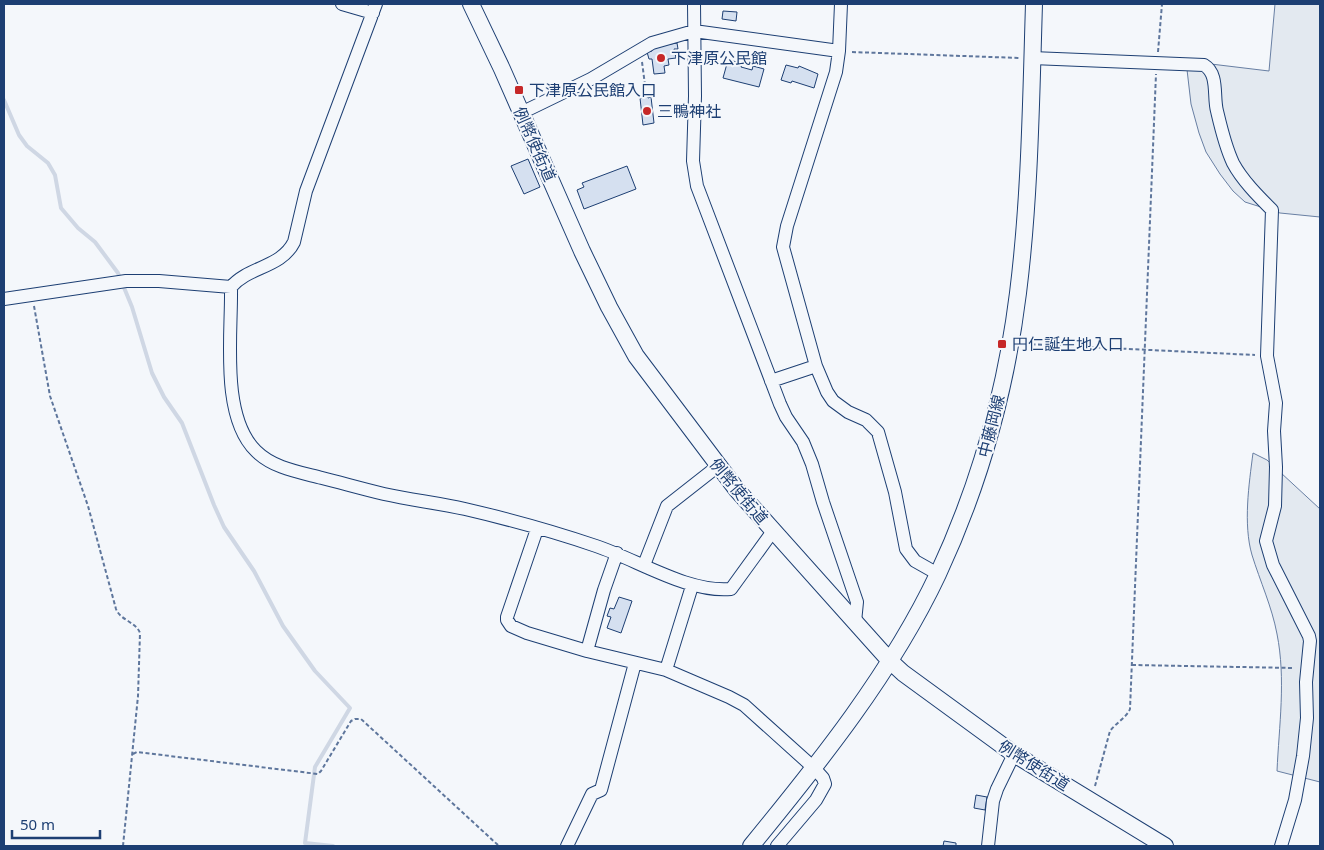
<svg xmlns="http://www.w3.org/2000/svg" width="1324" height="850" font-family="'Noto Sans','Noto Sans JP',sans-serif">
<rect width="100%" height="100%" fill="#f4f7fb"/>
<!-- green -->
<path fill="#e3e9f0" stroke="#687fa3" d="M1275,4h45v213l-40,-4 -35,-11 -12,-11 -13,-17 -14,-22 -7,-19 -8,-29 -5,-43 83,10z
M1253,453l14,7 53,49v273l-43,-11c2,-45 9,-92 0,-137 -5,-27 -17,-53 -25,-79 -9,-31 -3,-71 1,-102z"/>
<g fill="none" stroke-linecap="round" stroke-linejoin="round">
<!-- stream -->
<path stroke="#cfd7e4" stroke-width="4" d="M4,100l15,35 8,11 21,17 7,12 6,33 17,20 17,14 23,31 14,34 20,66 12,24 18,26 32,82 10,22 30,44 29,55 32,45 35,37 -35,59 -10,76 28,3"/>
</g>
<!-- building -->
<path fill="#d5e0f0" stroke="#1d3f73" d="M723,11l14,1 -1,9 -14,-2z
M677,43l1,6h-4l2,9 -8,1 1,6 -5,1 1,7 -11,1 -2,-15h-3l-2,-7 5,-1 -1,-4z
M728,60l14,3 -1,4 11,3 1,-4 11,3 -5,18 -36,-9z
M786,65l12,3 1,-2 19,8 -4,14 -22,-7 -1,2 -10,-3z
M643,95h5v3l3,-1 3,26 -11,2 -3,-27h3z
M528,159l12,28 -16,7 -13,-28z
M627,166l9,23 -52,20 -7,-19 7,-3 -2,-4z
M619,597l13,4 -11,32 -14,-5 4,-11 -4,-1 3,-8 4,1z
M976,795l11,2 -2,13 -11,-2z
M944,841l12,2v3h-13z"/>
<g fill="none" stroke-linecap="round" stroke-linejoin="round">
<defs>
<path id="minor" d="M342,4l31,9
M376,4l-70,187 -12,51c-13,26 -45,24 -63,45 1,46 -11,129 25,164 17,17 43,21 66,27 20,5 41,11 62,16 27,6 54,9 81,15 43,10 90,23 131,37 42,14 92,47 135,43l42,-58
M694,4l1,92 -2,65 4,25 83,218 6,13 17,25 9,22 11,38 34,100 -2,20
M841,4l-2,47 -3,21 -49,154 -4,21 33,119 11,26 6,9 15,11 18,8 12,12 17,60 11,57 9,12 23,13
M1032,58l172,7c15,9 9,31 13,46 4,17 8,35 16,52 9,17 25,33 39,47l-5,146 9,47 -2,28 2,36 -1,39 -9,35 7,24 36,71 1,5 -4,41 1,36 -4,38 -8,44 -14,46
M521,113l70,-34 61,-36 42,-12 145,20
M4,299l122,-18h33l72,6
M771,381l45,-15
M537,529l-30,88v3l4,6 16,7 60,18 79,19 63,27 15,8 70,63 9,10 2,6 -9,16 -39,46
M644,565l23,-59 51,-40
M587,651l17,-61 13,-37
M666,670l26,-84
M567,846l25,-52 9,-4 34,-127
M988,846l5,-45 4,-12 17,-35"/>
<path id="major" d="M471,4l31,65 80,182 27,56 27,49 101,134 152,170 14,13 111,81 151,92
M751,846c68,-83 141,-174 187,-272 41,-88 68,-184 80,-281 12,-96 13,-193 16,-289"/>
</defs>
<!-- minor casing -->
<use href="#minor" stroke="#1d3f73" stroke-width="14"/>
<!-- major casing -->
<use href="#major" stroke="#1d3f73" stroke-width="18"/>
<!-- path -->
<path stroke="#5e769c" stroke-width="2" stroke-dasharray="4 2.5" stroke-linecap="butt" d="M852,52l167,6
M1158,52l4,-48
M642,62l3,23
M34,306l16,90 38,110 28,103c4,11 20,13 24,24l-2,63 -15,150
M1025,344l230,11
M1132,665l162,3
M133,754l4,-2 181,22 3,-3 30,-50 4,-2h6l138,127
M1095,786l15,-55c6,-8 17,-14 20,-22l26,-635"/>
<!-- minor -->
<use href="#minor" stroke="#f4f7fb" stroke-width="12"/>
<!-- major -->
<use href="#major" stroke="#f4f7fb" stroke-width="16"/>
</g>
<!-- markers -->
<g fill="#c62828" stroke="#f4f7fb" stroke-width="2">
<circle cx="661" cy="58" r="5"/>
<rect x="514" y="85" width="10" height="10" rx="2.5"/>
<circle cx="647" cy="111" r="5"/>
<rect x="997" y="339" width="10" height="10" rx="2.5"/>
</g>
<g text-anchor="middle" stroke-width="4" stroke-linejoin="round" paint-order="stroke">
<!-- poi labels -->
<g font-size="16" fill="#1d3f73" stroke="#f4f7fb" text-anchor="start">
<text x="671" y="64">下津原公民館</text>
<text x="529" y="96">下津原公民館入口</text>
<text x="657" y="117">三鴨神社</text>
<text x="1012" y="350">円仁誕生地入口</text>
</g>
<!-- street labels -->
<g font-size="16" fill="#1d3f73" stroke="#f4f7fb">
<text transform="translate(535 144) rotate(66)" y="6">例幣使街道</text>
<text transform="translate(991 426) rotate(-76)" y="6">中藤岡線</text>
<text transform="translate(739 491) rotate(50)" y="6">例幣使街道</text>
<text transform="translate(1034 765) rotate(32)" y="6">例幣使街道</text>
</g>
</g>
<!-- border -->
<rect width="1324" height="850" fill="none" stroke="#1d3f73" stroke-width="10"/>
<!-- scale -->
<path d="M12 830v8h88v-8" fill="none" stroke="#1d3f73" stroke-width="2.5"/>
<text x="20" y="830" font-size="15" fill="#1d3f73" stroke="#f4f7fb" stroke-width="4" paint-order="stroke">50 m</text>
</svg>
